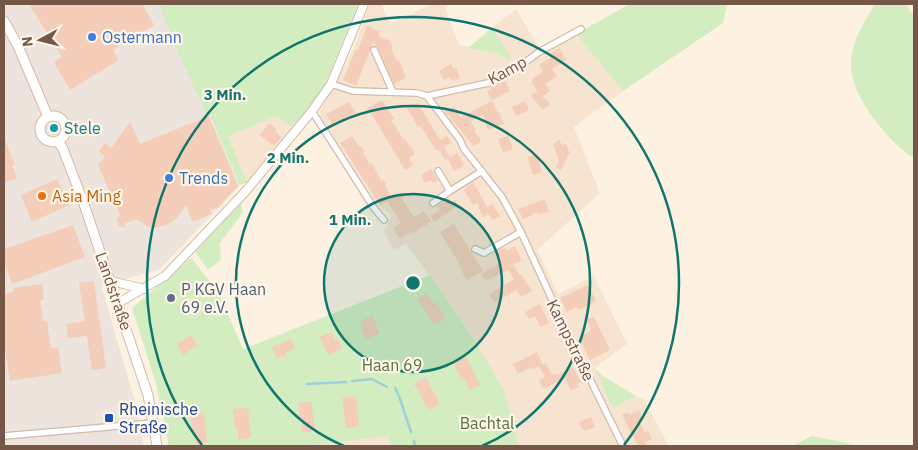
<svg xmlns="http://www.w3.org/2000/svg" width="918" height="450" font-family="'IBM Plex Sans',sans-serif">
<rect width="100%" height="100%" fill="#fdf2e2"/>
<!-- residential -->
<path fill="#f6e3d0" d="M370,4h11l9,20 42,-20h12l15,41 36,7 13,8 2,-2 -18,-30 24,-19 26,44 34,-19 47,57 -49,36 26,66 -63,57 21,44 36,-18 33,68 -33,24 19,40 23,-12 8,4 25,46h-150l-15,-57 -32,-52 -66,-94 -12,7 -10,-18 7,-17 -12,-9 -11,-15 -49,-78 34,-63z
M277,116l16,12 -46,54 -20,-46z
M390,436v10h-84l61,-8z"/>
<!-- industrial -->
<path fill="#ece4dd" d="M4,4h155l13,35 32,71 2,5 3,1 31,69 -81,85 -58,15 35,120 8,41h-140z"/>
<!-- green -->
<path fill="#d3ecc0" d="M159,4h199l-37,90 -28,34 -16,-12 -49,20 19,46 -7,3 -30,-69h-4l-2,-6 -32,-71z
M630,4h97l-4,19 -100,68 -47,-57z
M875,4h31l8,12v142c-25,-15 -64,-63 -63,-93 0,-23 13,-42 24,-61z
M492,28l19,30 -3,2 -13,-8 -27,-4z
M241,203l2,9 -23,31 1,17 -13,10 -12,-17 1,-3z
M191,258l27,33 25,58 187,-74 42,62 32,52 15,57h-129l-1,-10 -83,10h-137l-12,-59 -25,-79z
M594,368l9,8 33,20 -23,12z
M812,436l44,9 3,1h-67z"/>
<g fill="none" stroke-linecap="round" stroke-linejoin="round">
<!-- stream -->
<path stroke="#9bd2da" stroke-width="2.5" d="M352,381l20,-2 15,8
M307,384l39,-2
M395,388l4,8 12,36
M414,441l1,5"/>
</g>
<!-- building -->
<path fill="#f4ceb8" d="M29,4h113l12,21 -41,25 6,10 -49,30 -16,-28 8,-5z
M367,26l13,6 -2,4 12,5 3,7 -2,1 6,12 2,-1 7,18 -12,6 -16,-36 -5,-6 -17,44 -13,-6 13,-31 2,1z
M559,48l7,12 -14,9 5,7 -12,8 5,7 -7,5 7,8 -7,6 -13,-15 8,-3 -7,-10 2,-1 -1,-2 11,-7 -3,-5v-3l12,-7 -2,-3z
M451,64l3,5 3,-1 3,11 -8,1 -2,-3 -6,3 -5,-9z
M505,80l5,11 -18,9 -5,-9 4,-2 -1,-2z
M382,100l12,18 -3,2 12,19 1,-1 5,7h1l5,9 -6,4 4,7 -8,5 -37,-62z
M492,101l6,12 1,-1 5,12 -16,6 -5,-15 -13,7 6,7 -2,2 6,8v3l-6,4 -29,-35 9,-4 7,10z
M525,101l4,9 -13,6 -4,-9z
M349,102l7,11 -23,13 -7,-12z
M418,103l22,37 7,-4 4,7 -7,4 6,10 7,-4 7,12 -10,6 -7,-13 -2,2 -5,-9 -4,-1 -16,-25 -2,2 -11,-19z
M209,116l29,70 -20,22 -8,2 2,4 -20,8 -6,-17 -10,14 -10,6 -11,3 -7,-1 -12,-8 -12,5 2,4 -7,-2 -2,-7 3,-4 -22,-50 7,-9 -6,-5 6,-8 6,5 19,-26 10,22z
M269,123l8,6 -2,2 6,6 -7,9 -14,-11z
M352,136l7,11 2,-1 2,3 1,3 -1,1 7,12 2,-2 9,18 2,-1 2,2 1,3 -1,1 7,12 9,-6 3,6 -2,1 12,18 10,-6 7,10 -17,12 -1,-2 -13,8 -7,-11 8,-5 -14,-22 -7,4 -40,-62z
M508,136l5,13 -10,4 -5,-14z
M4,138l11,26 -3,2 5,12 -13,5z
M559,140l3,5 4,-1 4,10 -2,1 -7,15 -5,-3 3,-7 -6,-16z
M536,154l6,18 -9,3 -5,-18z
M431,169l7,11 -5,3 -2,-3 -6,3 -4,-8z
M57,179l12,26 -37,17 -11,-27z
M473,182l14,25 5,-3 8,12 -8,4 -3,-6 -6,3 -6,-14 -4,2 -9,-15z
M449,198l3,4 3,-2 3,5 -24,17 -4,-6 10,-6 -3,-4z
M545,199l4,13 -11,2 -1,-2 -14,7 -5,-10z
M454,224l29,47 -16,9 -6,-10h2l-23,-38z
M73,225l12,32 -73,27 -8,-23v-12z
M515,246l7,14 -9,5 7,10 1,-1 11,17 -11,6 -5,-7 -21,13 -6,-8 25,-16 -6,-9 -23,11 -4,-7 20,-11 -6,-11 7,-4 1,1 2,-1 2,3z
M94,281l12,87 -14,2 -5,-34 -19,2 -2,-14 19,-3 -6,-38z
M42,284l2,15 -4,1 3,21h4l4,27 7,-1 4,26 -52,8 -6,-41v-45l10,-4 -1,-3z
M588,285l8,16 -17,9 -2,-3 -10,5 -7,-14z
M427,293l7,11 2,-2 10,16 -12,7 -17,-26z
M540,304l9,19 -8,4 -6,-11 -6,3 -4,-7z
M372,316l8,17 -14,6 -5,-12 2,-1 -2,-5z
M594,317l16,33 -20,10 -11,-23 13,-7 -5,-10z
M332,332l3,7 2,-1 5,11 -14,6 -8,-18z
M191,335l7,10 -15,10 -6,-11z
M291,339l4,9 -9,4 1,3 -10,4 -5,-12z
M537,352l6,13 3,-2 6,12 3,-2 1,2 17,-8 8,15 -4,2 2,3 -8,4 -6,-13 -22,11 -4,-9 6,-3 -6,-11 -5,3 -1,-2 -15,7 -5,-10z
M466,357l14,28 -11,5 -5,-12 -3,2 -7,-17z
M426,377l14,27 -11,6 -15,-26z
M356,396l3,31 -13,1 -4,-30z
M311,401l4,30 -12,2 -5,-30z
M248,408l3,30 -12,2 -2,-12h-2l-2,-19z
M639,410l4,9 -4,2 6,12 3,-2 4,8 -7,3 2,4h-9l-16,-31 6,-3 2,3z
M204,412l3,31 -11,2 -2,-13 -2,1 -2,-20z
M591,417l4,10 -10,4 -1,-2 -2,1 -3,-8z"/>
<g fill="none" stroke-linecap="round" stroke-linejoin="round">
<defs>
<path id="minor" d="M374,50l19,42
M331,84l22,7 64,2 10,3 33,44 4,9 38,48 19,35 53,115 49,99
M427,96l61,-13 32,-17 19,-14 42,-23
M312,111l62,97 10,12
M438,171l12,20 32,-20
M433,203l17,-12
M475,249l9,4 37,-21
M4,436l149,-13"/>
<path id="tertiary" d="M110,281l35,8
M118,303l47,-27 80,-84 67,-81 19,-27 33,-80"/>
<path id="secondary" d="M4,21l14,25 30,71
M40 129a13 13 0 1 1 26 0a13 13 0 1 1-26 0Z
M58,141l5,8 21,55 54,161 10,30 9,51"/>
</defs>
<!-- minor casing -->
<use href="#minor" stroke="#d1bbab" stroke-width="8"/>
<!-- tertiary casing -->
<use href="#tertiary" stroke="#d1bbab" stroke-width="10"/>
<!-- secondary casing -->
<use href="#secondary" stroke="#d5baa8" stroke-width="11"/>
<!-- minor -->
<use href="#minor" stroke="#fff" stroke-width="5.5"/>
<!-- tertiary -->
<use href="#tertiary" stroke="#fff" stroke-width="8"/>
<!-- secondary -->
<use href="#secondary" stroke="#fff" stroke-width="9"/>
</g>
<!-- distance rings -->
<circle cx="413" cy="283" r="89" fill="#0f766e" fill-opacity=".12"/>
<g fill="none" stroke="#0f766e" stroke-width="2.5">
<circle cx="413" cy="283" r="89"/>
<path d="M344 446A177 177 0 1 1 482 446"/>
<path d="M202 445A266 266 0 1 1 624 445"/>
</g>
<!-- markers -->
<g fill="#3f7fe0" stroke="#fff6e9" stroke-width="2">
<circle cx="92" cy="37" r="5"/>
<circle cx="169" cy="178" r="5"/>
</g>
<circle fill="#0f9aa8" stroke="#fff6e9" stroke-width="2" cx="54" cy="128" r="5"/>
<circle fill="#e8710a" stroke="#fff6e9" stroke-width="2" cx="42" cy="196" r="5"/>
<circle fill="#5c6f8a" stroke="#fff6e9" stroke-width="2" cx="171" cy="298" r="5"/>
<rect fill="#1a4fb4" stroke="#fff6e9" stroke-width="2" x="104" y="413" width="10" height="10" rx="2.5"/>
<g text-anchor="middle" stroke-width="4.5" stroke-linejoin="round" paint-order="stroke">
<!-- shop labels -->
<g font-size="16" fill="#366cbe" stroke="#fff6e9" text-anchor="start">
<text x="102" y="43">Ostermann</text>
<text x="179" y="184">Trends</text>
</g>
<!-- street labels -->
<g font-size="16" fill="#765647" stroke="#fff6e9">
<text transform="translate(507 70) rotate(-29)" y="6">Kamp</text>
<text transform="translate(114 291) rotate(71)" y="6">Landstraße</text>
<text transform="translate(571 340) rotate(64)" y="6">Kampstraße</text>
</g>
<!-- culture labels -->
<g font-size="16" fill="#0d838f" stroke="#fff6e9" text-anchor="start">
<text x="64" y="134">Stele</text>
</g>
<!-- food labels -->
<g font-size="16" fill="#c56008" stroke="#fff6e9" text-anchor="start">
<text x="52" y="202">Asia Ming</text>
</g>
<!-- service labels -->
<g font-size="16" fill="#4e5e75" stroke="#fff6e9" text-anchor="start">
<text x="181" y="295">P KGV Haan<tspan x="181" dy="18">69 e.V.</tspan></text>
</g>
<!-- park labels -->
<g font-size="16" fill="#4f773c" stroke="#fff6e9">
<text x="392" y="371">Haan 69</text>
<text x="487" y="429">Bachtal</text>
</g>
<!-- transit labels -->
<g font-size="16" fill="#164399" stroke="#fff6e9" text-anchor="start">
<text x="119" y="415">Rheinische<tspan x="119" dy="18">Straße</tspan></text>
</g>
</g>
<circle cx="413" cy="283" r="8" fill="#0f766e" stroke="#fff6e9" stroke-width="2.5"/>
<g font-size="15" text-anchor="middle" font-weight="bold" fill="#0f766e" stroke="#fff6e9" stroke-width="4.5" stroke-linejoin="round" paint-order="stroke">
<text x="225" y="100">3 Min.</text>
<text x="288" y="163">2 Min.</text>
<text x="350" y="225">1 Min.</text>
</g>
<!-- border -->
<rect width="918" height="450" fill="none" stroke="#765647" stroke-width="10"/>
<!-- north arrow -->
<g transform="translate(40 40) rotate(263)" stroke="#fff6e9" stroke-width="4" paint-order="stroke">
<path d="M0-4L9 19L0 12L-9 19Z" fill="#765647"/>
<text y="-8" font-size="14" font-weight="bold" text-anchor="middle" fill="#765647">N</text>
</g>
</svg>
